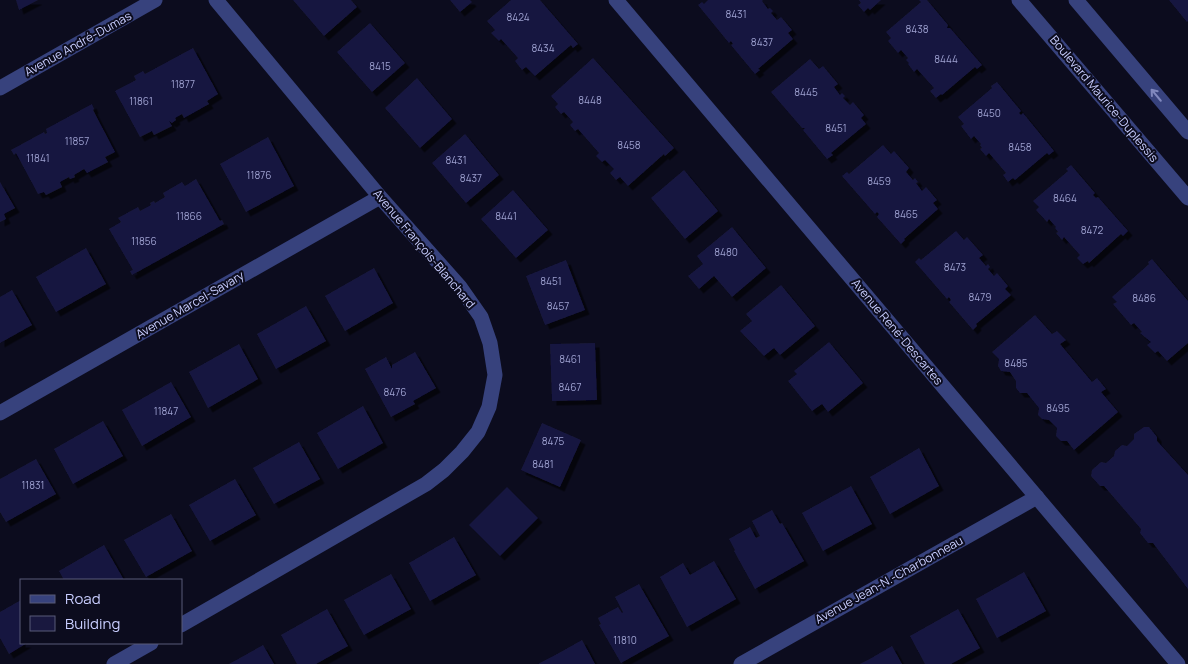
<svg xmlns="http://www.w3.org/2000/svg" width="1188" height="664" font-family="Manrope,sans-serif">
<defs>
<filter id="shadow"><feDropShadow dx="4.5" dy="4.5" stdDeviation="0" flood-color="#0009"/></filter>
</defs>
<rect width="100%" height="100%" fill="#0c0c1e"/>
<!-- building -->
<path fill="#19183f" filter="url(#shadow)" d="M16,0h22l-19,10z
M293,0h58l6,7 -33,29z
M450,0h20l2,2 -12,10z
M511,0h29l38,44 -5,4 -2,-3 -36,31 -9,-9 -4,3 -7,-9 3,-3 -17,-19 -2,2 -8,-8 4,-3 -8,-9z
M708,0h55l-1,1 6,8 2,-1 3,3 -2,2 6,7 4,-3 11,13 -4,3 5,6 -35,30 2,1 -5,4 -24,-29 2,-1 -2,-3 -2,2 -31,-38 4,-3 2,2z
M859,0h22l-11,10 -2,-2 -4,4 -6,-7 3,-2z
M919,0h8l21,25 -1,3h3l32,37 -5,4 -2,-2 -33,28 -1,-1 -5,4 -6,-7 4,-3 -17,-19 -3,3 -6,-8 1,-1 -3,-3 2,-2 -7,-8 -3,3 -10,-12 3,-3 -5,-6 35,-30z
M1169,0h19v21l-1,1z
M370,23l35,40 -33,29 -35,-40z
M193,48l25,46 -11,7 2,3 -25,14 -2,-4 -7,4 1,2 -4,3 -3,-2 3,5 -18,9 -2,-4 -12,6 -25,-46 21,-11 -2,-4 9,-5 2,3z
M593,58l81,90 -9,8 -1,-2 -36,32 -8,-9 -4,3 -6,-7 4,-4 -9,-9 -3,2 -6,-6 3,-3 -21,-24 -3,2 -5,-6 3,-3 -9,-10 -3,2 -6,-7 3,-3 -7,-8z
M810,59l9,10 4,-3 15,18 -4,3 6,8 2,-2 3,3 -2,2 7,7 3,-3 11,13 -3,3 5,6 -35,29 2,2 -6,4 -24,-29 2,-2h-3l-31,-36z
M417,78l35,41 -32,29 -35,-40z
M997,82l24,29 -2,2 2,2 2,-2 31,38 -5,4 -2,-2 -32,27 -2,-2 -5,4 -5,-7 3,-2 -17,-20 -3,3 -6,-7 2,-1 -2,-3 1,-1 -7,-8 -3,3 -10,-13 3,-2 -6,-7 34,-29 -1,-2z
M92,104l2,5 -1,1 22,42 -10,5 3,5 -21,11 -3,-4 -10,6 1,2 -2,1 -3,1 -1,-2 -9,5 2,5 -16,8 -2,-3 -6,2 -22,-41 -2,2 -3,-5 33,-18 1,2 2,-1 -1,-4z
M465,134l34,41 -33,28 -34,-40z
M268,137l26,49 -48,26 -26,-48z
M883,145l8,9 3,-3 15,17 -3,4 7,8 2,-2 3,4 -2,1 6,8 4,-4 11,13 -4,3 5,6 -34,30 1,1 -4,4 -24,-27 2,-3 -2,-2 -2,2 -33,-38 5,-4 2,2z
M1071,165l24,28 -2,2 3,3 2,-1 30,34 -5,5 -2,-2 -32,29 -1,-2 -5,3 -6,-6 3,-3 -16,-18 -2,3 -6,-7 2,-1 -3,-4 1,-1 -7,-8 -2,3 -11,-12 3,-3 -6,-6 35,-30 -2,-2z
M684,170l34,41 -33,28 -34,-41z
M196,179l24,42 2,-1 2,4 -92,51 -2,-4 3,-1 -24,-41 12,-7 -3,-4 20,-11 2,4 11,-6 -1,-2 4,-2 1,2 10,-6 -2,-4 19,-11 3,4z
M0,182l15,26 -11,6 2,5 -6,3z
M513,190l35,40 -32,28 -35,-39z
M732,227l34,41 -34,29 -18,-21 -15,13 -11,-13 15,-12 -6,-8z
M956,231l8,9 3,-3 16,18 -4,3 7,8 2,-2 2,3 -2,2 6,7 3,-3 11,13 -3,3 6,6 -35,29 1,2 -4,4 -24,-28 2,-2 -2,-3 -2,2 -32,-37 4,-4 2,2z
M86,248l20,36 -50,28 -20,-35z
M1152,259l36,42v42l-21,18 -9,-10 -3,2 -8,-8 4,-3 -11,-9 2,-1 -8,-9 -3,2 -18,-21 4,-2 -5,-5 37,-33 -1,-2z
M566,260l19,50 -40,15 -19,-49z
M374,268l19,35 -48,28 -20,-35z
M781,285l34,41 -35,29 -6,-7 -10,8 -24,-25 12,-10 -6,-7z
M12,290l20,35 -32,18v-46z
M306,306l20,35 -50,28 -19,-35z
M1035,315l17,19 5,-3 9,9 -6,4 32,38 5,-4 9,11 -5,3 17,20 -44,38 -7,-9h-6l-5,-5 1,-8 -8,-8 -7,-1 -4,-4 1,-7 -12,-15h-7l-4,-5v-7l-6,-9 -9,-1 -3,-5 1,-7 -7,-7z
M829,342l34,41 -35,29 -6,-8 -10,7 -24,-30 9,-7 -3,-3z
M595,343l2,57 -45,1 -2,-57z
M239,344l19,35 -50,29 -19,-36z
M415,352l21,36 -23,13 2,3 -24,13 -26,-48 21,-12 6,12v-4z
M171,382l20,35 -49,29 -20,-36z
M363,406l20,37 -45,26 -21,-36z
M103,421l20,35 -50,28 -19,-35z
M542,423l39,17 -21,47 -39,-17z
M1144,427h5l8,10v4l31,34v114l-35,-46h-5l-8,-10 1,-4 -37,-43h-4l-9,-10 1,-6 9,-8 5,1 8,-7 1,-5 7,-6 5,1 7,-7v-5z
M299,442l21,37 -46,25 -21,-36z
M919,448l20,38 -49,28 -20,-37z
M36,459l20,35 -50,28 -6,-10v-33z
M235,479l21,36 -46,26 -21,-36z
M851,486l21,38 -49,27 -21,-38z
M507,487l31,31 -38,38 -31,-31z
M772,510l8,14 2,-1 22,38 -49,28 -21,-38 1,-1 -6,-11 21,-12 6,11 4,-2 -8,-15z
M171,514l21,37 -46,26 -22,-37z
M454,537l22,38 -46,26 -21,-38z
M104,545l20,35h-60l-5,-9z
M714,561l22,38 -49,28 -27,-50 23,-14 7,12z
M1024,572l22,39 -49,27 -21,-39z
M391,574l20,35 -47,26 -20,-35z
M639,584l30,52 -48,27 -22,-38 2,-1 -3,-6 20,-11 4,6 1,-1 -8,-15z
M21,600v43h6l-18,11 -9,-16v-26z
M327,609l21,37 -32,18h-19l-16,-29z
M958,609l22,39 -29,16h-26l-15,-28z
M582,640l13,24h-57l21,-11z
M263,645l11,19h-45l11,-6z
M892,646l10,18h-42l8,-4z"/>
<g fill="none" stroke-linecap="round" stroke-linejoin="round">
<!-- minor -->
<path stroke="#37427d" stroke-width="15" d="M616,0l562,664
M1019,0l169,198
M1076,0l112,132
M0,88l155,-88
M0,413l380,-216
M181,625l245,-141 18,-14 18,-18 16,-20 11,-25 6,-32 -5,-32 -9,-26 -21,-30 -80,-90 -164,-197
M114,664l37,-21
M741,664l296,-167"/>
</g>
<!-- one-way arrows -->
<defs><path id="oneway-shaft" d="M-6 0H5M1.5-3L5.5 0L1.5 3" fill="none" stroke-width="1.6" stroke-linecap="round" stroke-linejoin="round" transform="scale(1.25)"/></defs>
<use stroke="#8088be" href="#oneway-shaft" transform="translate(1156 95) rotate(-130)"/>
<g text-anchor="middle" stroke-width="4" stroke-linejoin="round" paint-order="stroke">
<!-- number labels -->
<g font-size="10" fill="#9da0cf">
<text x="736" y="18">8431</text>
<text x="518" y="21">8424</text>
<text x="917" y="33">8438</text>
<text x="762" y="46">8437</text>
<text x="543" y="52">8434</text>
<text x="946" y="63">8444</text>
<text x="380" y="70">8415</text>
<text x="183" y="88">11877</text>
<text x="806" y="96">8445</text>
<text x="590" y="104">8448</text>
<text x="141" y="105">11861</text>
<text x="989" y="117">8450</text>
<text x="836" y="132">8451</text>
<text x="77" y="145">11857</text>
<text x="629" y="149">8458</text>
<text x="1020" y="151">8458</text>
<text x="38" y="162">11841</text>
<text x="456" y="164">8431</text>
<text x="259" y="179">11876</text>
<text x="471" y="182">8437</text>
<text x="879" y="185">8459</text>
<text x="1065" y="202">8464</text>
<text x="906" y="218">8465</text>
<text x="189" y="220">11866</text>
<text x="506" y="220">8441</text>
<text x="1092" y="234">8472</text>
<text x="144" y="245">11856</text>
<text x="726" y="256">8480</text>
<text x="955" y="271">8473</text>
<text x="551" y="285">8451</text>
<text x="980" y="301">8479</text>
<text x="1144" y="302">8486</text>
<text x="558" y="310">8457</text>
<text x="570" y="363">8461</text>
<text x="1016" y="367">8485</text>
<text x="570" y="391">8467</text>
<text x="395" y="396">8476</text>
<text x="1058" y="412">8495</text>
<text x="166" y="415">11847</text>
<text x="553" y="445">8475</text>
<text x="543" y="468">8481</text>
<text x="33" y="489">11831</text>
<text x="625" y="644">11810</text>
</g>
<!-- street labels -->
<g font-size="12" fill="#c9ceff" stroke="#0c0c1e">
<text transform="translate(78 44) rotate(-29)" y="4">Avenue André-Dumas</text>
<text transform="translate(1104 99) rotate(50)" y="4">Boulevard Maurice-Duplessis</text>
<text transform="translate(424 249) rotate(50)" y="4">Avenue François-Blanchard</text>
<text transform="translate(190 305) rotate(-30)" y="4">Avenue Marcel-Savary</text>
<text transform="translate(897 332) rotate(50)" y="4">Avenue René-Descartes</text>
<text transform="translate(889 580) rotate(-29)" y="4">Avenue Jean-N.-Charbonneau</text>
</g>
</g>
<!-- legend -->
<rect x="20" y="579" width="162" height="65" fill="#0c0c1e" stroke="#585a78"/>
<rect x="30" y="595" width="25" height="8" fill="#37427d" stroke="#585a78"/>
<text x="65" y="604" font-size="15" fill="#c9ceff">Road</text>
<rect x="30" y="616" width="25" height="15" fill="#19183f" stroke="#585a78"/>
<text x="65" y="629" font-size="15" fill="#c9ceff">Building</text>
</svg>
